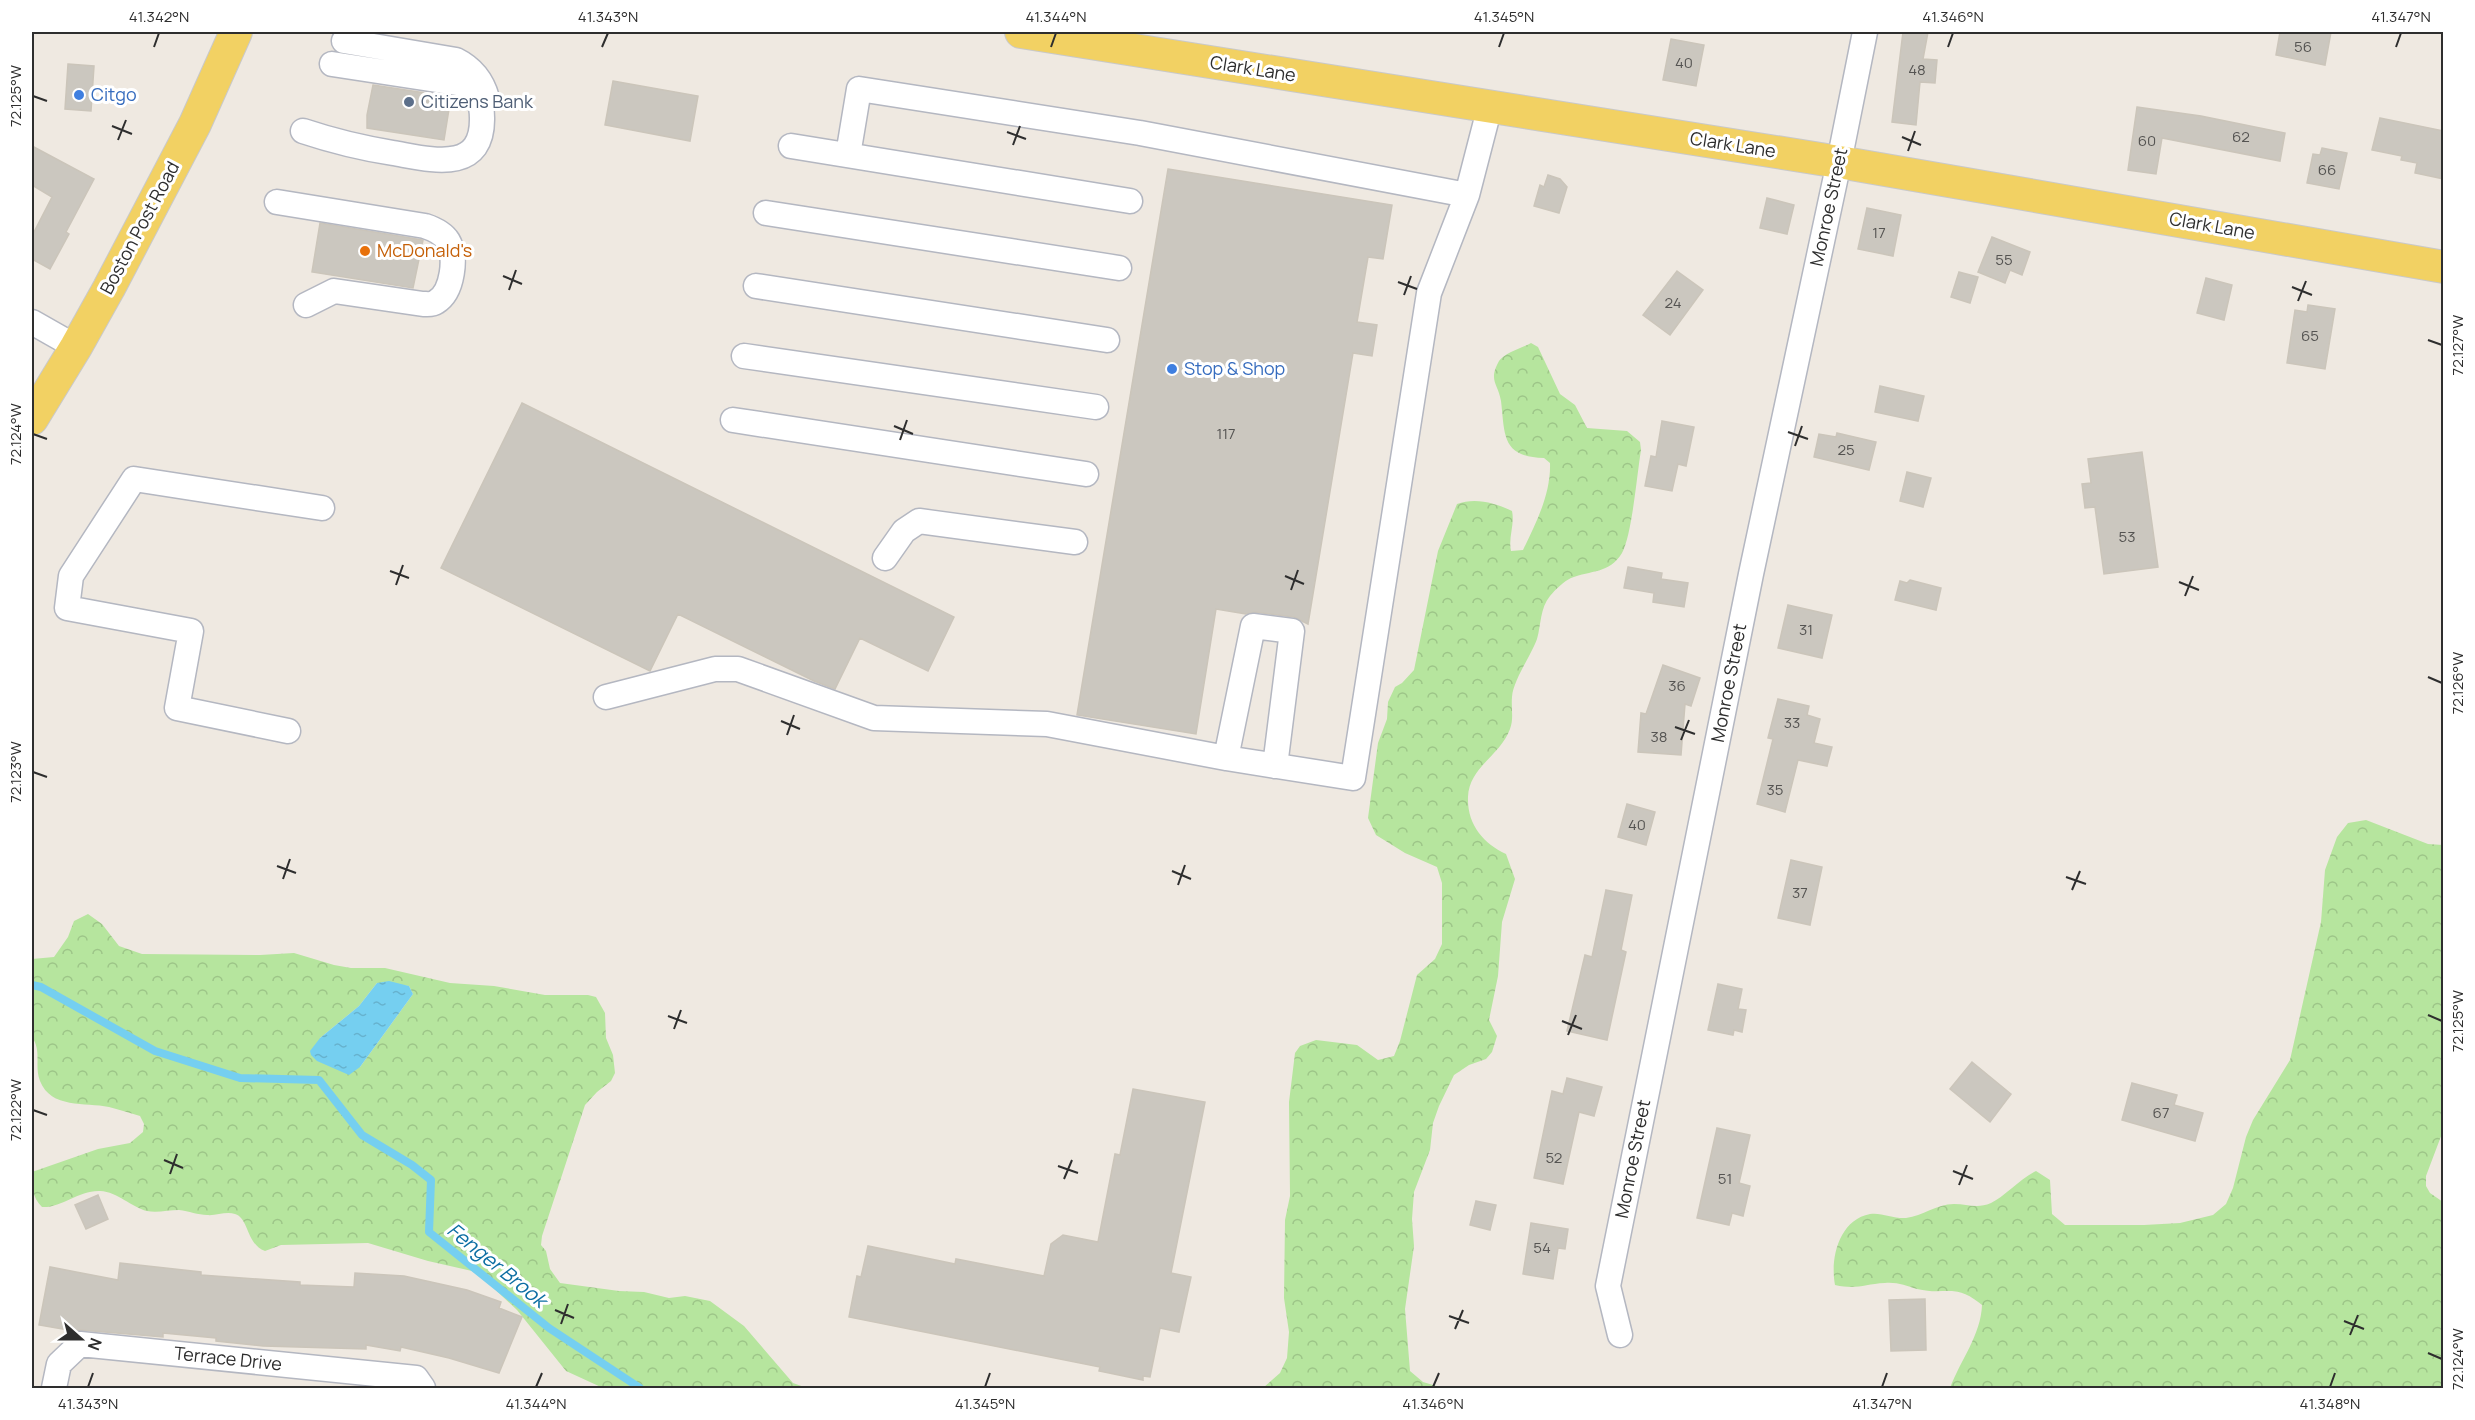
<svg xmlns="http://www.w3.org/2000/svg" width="2475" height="1420" font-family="Manrope,sans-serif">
<defs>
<pattern id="forest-crowns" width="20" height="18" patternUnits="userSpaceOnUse" patternTransform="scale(1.5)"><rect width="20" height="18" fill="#b6e59e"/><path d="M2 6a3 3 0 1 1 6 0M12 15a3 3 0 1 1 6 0" fill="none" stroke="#9dc588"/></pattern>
<pattern id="water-ripples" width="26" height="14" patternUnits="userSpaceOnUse" patternTransform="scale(1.5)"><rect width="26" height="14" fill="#75cff0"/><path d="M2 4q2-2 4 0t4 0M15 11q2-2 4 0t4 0" fill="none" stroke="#66b2ce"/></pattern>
</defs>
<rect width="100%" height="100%" fill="#efe9e1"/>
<!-- forest -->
<path fill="url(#forest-crowns)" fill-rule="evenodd" d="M1531,343l7,4 22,47 15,11 12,23 40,3 13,11 1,8c-4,24 -9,85 -19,103 -13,21 -31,17 -51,25 -7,3 -16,12 -21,18 -10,12 -9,29 -13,43 -6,17 -24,41 -25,58 -1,12 2,21 -2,32 -9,26 -41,38 -42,68 -1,27 15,46 38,57l9,25 -13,43 -4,54 -9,44 8,16 -5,16 -6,7 -17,6 -15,10 -15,31 -6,17 -3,27 -16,42 -2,27 2,27 -9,63 5,62 13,11 20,6h-180l17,-15 7,-15 2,-26 -5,-34 1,-78 5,-24 -1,-94 6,-49 5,-7 16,-6 41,5 21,15 16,-4 6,-15 17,-66 18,-16 7,-15v-61l-5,-16 -32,-14 -29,-18 -8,-17 10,-75 9,-24 1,-17 7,-15 7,-4 12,-13 24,-119 19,-47c18,-7 39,-1 55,7 3,14 -4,26 -1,40l12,-1c13,-27 28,-56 27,-87l-6,-5c-43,-1 -39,-24 -43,-57 -3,-18 -13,-20 -2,-40 5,-8 23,-13 32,-18z
M2366,820l62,24 15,1v286l-17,45v10l4,7 13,9v186h-493c10,-27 31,-53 32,-83 -27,-23 -36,-9 -65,-16 -11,-3 -19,-7 -32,-6 -21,1 -28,7 -50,2 -5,-27 4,-65 35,-71 11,-2 24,5 36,4 17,-2 30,-14 48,-14 14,0 23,5 37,-1 13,-6 29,-24 45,-32l14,9 2,34 13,11h79l36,-2 33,-8 13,-11 7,-16 13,-51 7,-17 37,-60 31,-138 4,-52 12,-33 11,-14z
M88,914l14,10 17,22 23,8 118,1 34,-2 40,12 17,3h34l65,15 44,3 51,9h43l8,2 9,16 1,25 7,17 2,18 -4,8 -14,11 -12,13 -43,131 -1,9 5,6 4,18 10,14 59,8 25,1 25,6 16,-2 25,5 34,25 49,57 14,5h-204l-37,-17 -49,-61 -31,-29 -14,-10 -44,-10 -60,-18 -87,2 -16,6c-19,-7 -16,-33 -30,-37 -9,-3 -19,2 -28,1 -9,0 -18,-4 -28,-5 -10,0 -22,3 -32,1 -16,-4 -29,-19 -47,-20 -21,-1 -38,17 -58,16 -10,-10 -10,-20 -10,-35l66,-23 32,-6 13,-11 1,-8 -4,-8c-10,-3 -20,-6 -31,-9 -24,-5 -58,2 -69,-26 -6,-15 2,-30 -8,-44v-78l22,-2 14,-20 6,-16zM377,983l32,3 4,8 -53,73 -40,-29 39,-32z"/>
<!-- water -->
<path fill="url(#water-ripples)" d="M389,981l20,5 4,8 -53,73 -11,8 -32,-14 -6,-6 -1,-4 10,-13 39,-32 18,-23z"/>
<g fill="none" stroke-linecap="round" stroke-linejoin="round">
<!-- stream -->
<path stroke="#75cff0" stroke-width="8" d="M32,985l9,2 114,64 85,27 79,2 43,55 50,30 19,15 -2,52 120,96 91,60"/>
</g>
<!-- building -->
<path fill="#cbc7bf" stroke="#cbc5ba" stroke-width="1.5" d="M1903,32h25l-5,27 14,1 -2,23 -15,-1 -4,43 -24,-3z
M2280,32h51l-6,33 -49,-10z
M1671,39l33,6 -8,41 -33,-6z
M68,64l26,2 -3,45 -26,-2z
M613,81l85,15 -8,45 -85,-16z
M373,85l78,12 -7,43 -77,-12v-13z
M2137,107l64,9 84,17 -5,28 -118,-23 -6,36 -28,-4z
M2380,118l64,13v48l-29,-6 2,-10 -16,-3 1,-4 -30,-6z
M32,146l62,33 -28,53 3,2 -19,35 -18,-10v-23l20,-39 -20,-12z
M2322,148l25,5 -8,36 -32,-6 6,-29 7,1z
M1168,169l224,36 -9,54 -15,-2 -11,65 20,3 -5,31 -19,-3 -45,271 -14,-7 -39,-5 -9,2 -30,-5 -20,125 -119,-19z
M1548,175l12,4 7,8 -8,26 -25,-7 6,-21 4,2z
M1767,198l27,7 -7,29 -27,-6z
M1867,208l34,7 -8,41 -35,-7z
M320,223l103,17 -10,48 -101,-16z
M1992,237l38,15 -8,23 -12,-5 -5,13 -27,-11z
M1677,271l26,19 -33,45 -27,-20z
M1959,272l19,5 -8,26 -19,-6z
M2206,278l26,7 -8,35 -27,-7z
M2308,305l27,4 -10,60 -38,-6 8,-53 12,2z
M1880,386l44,10 -6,25 -43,-9z
M522,403l432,214 -26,54 -68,-33 -25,51 -21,-8 -136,-67 -28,57 -209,-103z
M1662,421l32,6 -8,39 -8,-2 -6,27 -27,-5 6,-30 5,1z
M1837,433l39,9 -7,28 -55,-13 5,-23 17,3z
M2142,452l16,115 -54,7 -9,-67 -10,1 -3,-24 9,-1 -3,-24z
M1907,472l24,6 -8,29 -23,-6z
M1628,567l34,6 -1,6 27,4 -4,24 -31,-5 1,-9 -30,-5z
M1910,580l31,8 -5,22 -41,-10 5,-19 7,2z
M1788,605l44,10 -10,43 -44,-10z
M1663,665l37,13 -9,28 -6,-2 -4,51 -43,-3 3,-39 5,1z
M1778,699l31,7 -2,9 13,4 -6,24 18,4 -5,19 -29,-6 -13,52 -28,-8 16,-65 -5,-1z
M1627,804l28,8 -9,33 -28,-8z
M1791,860l31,7 -12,58 -32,-7z
M1606,890l26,5 -11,55 5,2 -19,88 -40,-9 18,-76 7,2z
M1718,984l24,5 -4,20 8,1 -4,22 -8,-2 -1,5 -25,-5z
M1972,1062l39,32 -21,28 -40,-33z
M1567,1078l35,9 -8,29 -15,-4 -16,72 -29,-6 18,-87 11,3z
M2132,1083l45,12 -3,10 29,8 -8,28 -73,-21z
M1133,1089l72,13 -34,171 20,4 -12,55 -19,-4 -10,49 -7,-1v4l-44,-9 1,-4 -251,-50 8,-41 4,1 7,-31 87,18 1,-5 88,17 7,-32 12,-9 35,7 17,-88 5,1z
M1717,1128l33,7 -11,48 11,3 -7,30 -11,-3 -3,12 -32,-7z
M98,1195l10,24 -22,10 -11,-24z
M1476,1201l20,4 -6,25 -20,-5z
M1531,1223l37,6 -3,20 -7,-1 -5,31 -30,-5z
M120,1263l81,9v3l99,7v3l54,2 1,-14 49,3 63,14 34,12 -2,6 23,9 -23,56 -50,-15 -48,-11 -1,4 -34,-6v4l-103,-3 -47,-5v-3l-53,-5v4l-82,-7 -7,1 -35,-6 11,-58 68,13z
M1925,1299l1,51 -35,1 -2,-51z"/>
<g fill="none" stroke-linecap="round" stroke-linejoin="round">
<defs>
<path id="minor" d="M344,41l112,19c16,8 26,20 31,38
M303,131c30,10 59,17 90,22 36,6 90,22 89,-35 0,-16 -5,-26 -19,-34l-131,-20
M791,146l339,55
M1467,195l23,-89
M277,202l148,24c9,3 18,7 23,15 9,15 5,51 -12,61 -4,3 -9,2 -13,2l-89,-13 -28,14
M766,213l353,55
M756,286l351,54
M32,322l44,25
M744,356l352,51
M733,420l353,54
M885,558l19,-27 15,-10 156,21
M606,697l109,-28h23l136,49 173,6 179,34 127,20 76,-485 38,-98 -327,-62 -281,-44 -11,66
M288,731l-111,-23 14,-77 -124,-23 4,-32 63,-97 188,29
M1226,758l27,-132 39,5 -17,135
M1620,1335l-12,-49 143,-712 88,-412 26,-130
M54,1388l5,-24 21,-20 336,34 7,10"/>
<path id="major" d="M1021,32l818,130 605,105
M32,419l44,-72 33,-59 86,-164 41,-92"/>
</defs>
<!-- minor casing -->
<use href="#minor" stroke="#b4b7c1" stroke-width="27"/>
<!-- major casing -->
<use href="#major" stroke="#c9c9c9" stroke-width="34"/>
<!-- minor -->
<use href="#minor" stroke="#fff" stroke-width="24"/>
<!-- major -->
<use href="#major" stroke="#f2d163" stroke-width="32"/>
</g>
<!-- ticks -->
<path fill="none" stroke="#2e2e2e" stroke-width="2" d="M154,47l5,-14M602,47l6,-14M1051,47l5,-14M1499,47l5,-14M1948,47l5,-14M2396,47l5,-14M33,96l14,5M112,126l20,8M1007,132l19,7M1902,137l19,8M118,140l8,-20M1013,145l7,-19M1908,151l7,-20M503,276l19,8M1398,282l19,7M2292,287l20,8M509,290l7,-20M1404,295l7,-19M2298,301l8,-20M2428,340l14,5M894,426l19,8M1788,432l20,7M33,434l14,5M900,440l7,-20M1795,446l7,-20M390,571l19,7M1285,576l19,8M2179,582l20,8M396,585l7,-20M1291,590l7,-20M2185,596l8,-20M2428,677l14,6M781,721l19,8M1675,727l20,7M787,735l7,-20M1681,740l8,-20M33,772l14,5M277,866l19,7M1172,871l19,8M2066,877l20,7M283,879l7,-20M1178,885l7,-20M2072,890l8,-19M2428,1015l14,6M668,1016l19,7M1562,1021l20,8M674,1029l7,-19M1568,1035l8,-20M33,1110l14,5M164,1160l19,8M1058,1166l20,7M1953,1171l20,8M170,1174l7,-20M1064,1179l8,-19M1959,1185l8,-20M555,1310l19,8M1449,1316l20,7M2344,1321l20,8M561,1324l7,-20M1455,1329l8,-19M2350,1335l8,-20M2428,1353l14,6M88,1387l5,-14M536,1387l6,-14M985,1387l5,-14M1433,1387l6,-14M1882,1387l5,-14M2330,1387l5,-14"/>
<!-- markers -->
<g fill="#3f7fe0" stroke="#fff" stroke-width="2">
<circle cx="79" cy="95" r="6"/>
<circle cx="1172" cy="369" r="6"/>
</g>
<circle fill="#5c6f8a" stroke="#fff" stroke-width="2" cx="409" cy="102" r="6"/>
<circle fill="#e8710a" stroke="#fff" stroke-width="2" cx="365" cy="251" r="6"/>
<g text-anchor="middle" stroke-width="6" stroke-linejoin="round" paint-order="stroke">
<!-- number labels -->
<g font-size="15" fill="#555452">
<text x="2303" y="52">56</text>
<text x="1684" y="68">40</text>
<text x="1917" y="75">48</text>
<text x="2241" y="142">62</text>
<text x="2147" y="146">60</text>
<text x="2327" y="175">66</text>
<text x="1879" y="238">17</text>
<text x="2004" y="265">55</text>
<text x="1673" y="308">24</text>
<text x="2310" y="341">65</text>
<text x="1226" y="439">117</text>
<text x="1846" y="455">25</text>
<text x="2127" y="542">53</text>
<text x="1806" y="635">31</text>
<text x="1677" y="691">36</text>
<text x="1792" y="728">33</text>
<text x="1659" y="742">38</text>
<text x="1775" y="795">35</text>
<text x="1637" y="830">40</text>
<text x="1800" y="898">37</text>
<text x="2161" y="1118">67</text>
<text x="1554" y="1163">52</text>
<text x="1725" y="1184">51</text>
<text x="1542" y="1253">54</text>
</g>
<!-- street labels -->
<g font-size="18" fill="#2e2e2e" stroke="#fff">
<text transform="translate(1253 69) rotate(9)" y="6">Clark Lane</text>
<text transform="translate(1733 145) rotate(9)" y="6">Clark Lane</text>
<text transform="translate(1829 207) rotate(-78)" y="6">Monroe Street</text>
<text transform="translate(2212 226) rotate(10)" y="6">Clark Lane</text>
<text transform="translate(140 228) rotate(-62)" y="6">Boston Post Road</text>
<text transform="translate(1729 683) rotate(-79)" y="6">Monroe Street</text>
<text transform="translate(1633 1159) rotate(-79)" y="6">Monroe Street</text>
<text transform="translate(228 1359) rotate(6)" y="6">Terrace Drive</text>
</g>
<!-- shop labels -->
<g font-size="18" fill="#366cbe" stroke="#fff" text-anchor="start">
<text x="91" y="101">Citgo</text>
<text x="1184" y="375">Stop &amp; Shop</text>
</g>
<!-- service labels -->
<g font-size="18" fill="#4e5e75" stroke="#fff" text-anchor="start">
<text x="421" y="108">Citizens Bank</text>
</g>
<!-- food labels -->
<g font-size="18" fill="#c56008" stroke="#fff" text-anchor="start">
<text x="377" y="257">McDonald's</text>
</g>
<!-- water labels -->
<g font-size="20" font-style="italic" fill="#0d6fa3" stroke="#fff">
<text transform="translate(497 1265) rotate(39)" y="7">Fenger Brook</text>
</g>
</g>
<!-- border -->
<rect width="2475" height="1420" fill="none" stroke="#ffffff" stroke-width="66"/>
<!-- north arrow -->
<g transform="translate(81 1339) rotate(111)" stroke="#ffffff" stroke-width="4.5" paint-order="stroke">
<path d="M0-4.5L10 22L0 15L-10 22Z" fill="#2e2e2e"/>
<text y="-9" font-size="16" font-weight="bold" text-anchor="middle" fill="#2e2e2e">N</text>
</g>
<rect x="33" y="33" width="2409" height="1354" fill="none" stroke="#2e2e2e" stroke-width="2"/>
<g font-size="15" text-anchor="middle" fill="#2e2e2e">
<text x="159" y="22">41.342°N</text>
<text x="608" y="22">41.343°N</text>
<text x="1056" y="22">41.344°N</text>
<text x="1504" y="22">41.345°N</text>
<text x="1953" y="22">41.346°N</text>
<text x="2401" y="22">41.347°N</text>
<text transform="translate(16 96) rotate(-90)" y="5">72.125°W</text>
<text transform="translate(2458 345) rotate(-90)" y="5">72.127°W</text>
<text transform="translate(16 434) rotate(-90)" y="5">72.124°W</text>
<text transform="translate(2458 683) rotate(-90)" y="5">72.126°W</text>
<text transform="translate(16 772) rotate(-90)" y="5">72.123°W</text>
<text transform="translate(2458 1021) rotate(-90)" y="5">72.125°W</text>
<text transform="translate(16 1110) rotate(-90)" y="5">72.122°W</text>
<text transform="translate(2458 1359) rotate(-90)" y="5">72.124°W</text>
<text x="88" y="1409">41.343°N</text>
<text x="536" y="1409">41.344°N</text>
<text x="985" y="1409">41.345°N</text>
<text x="1433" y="1409">41.346°N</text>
<text x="1882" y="1409">41.347°N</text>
<text x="2330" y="1409">41.348°N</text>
</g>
</svg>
